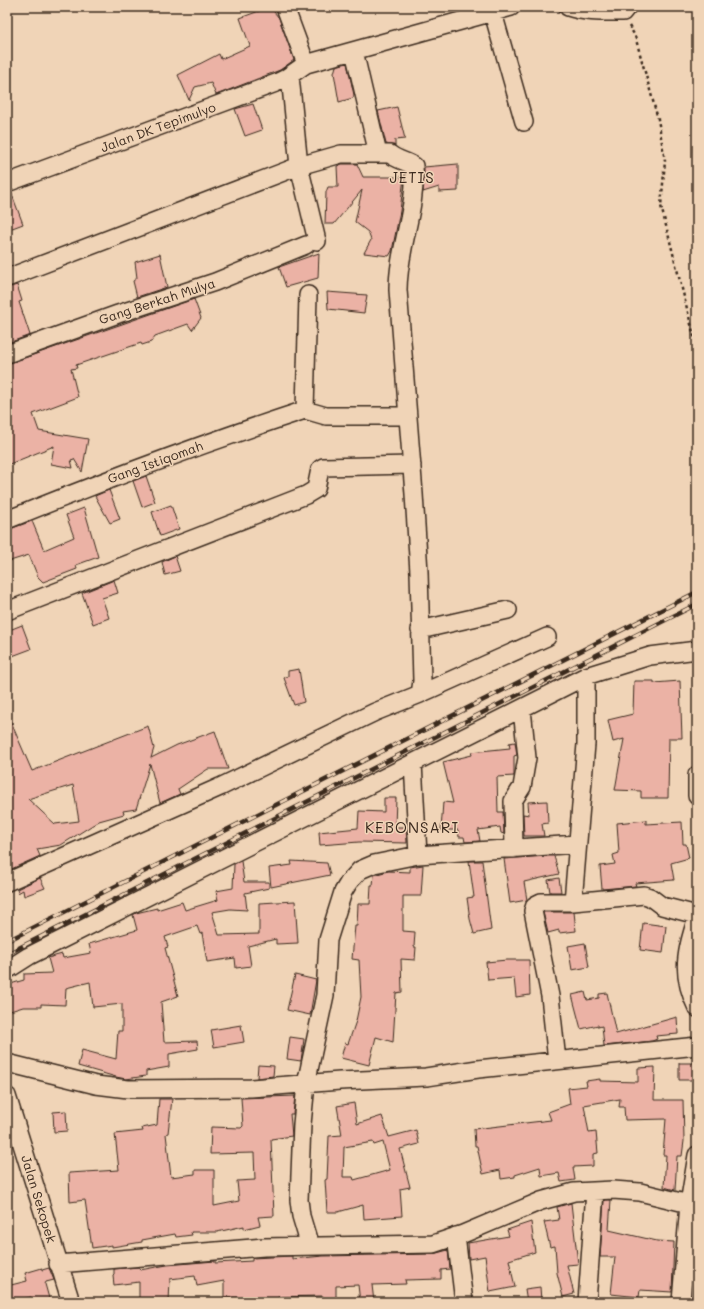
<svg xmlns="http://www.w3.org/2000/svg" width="704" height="1309" font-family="Mali,sans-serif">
<rect width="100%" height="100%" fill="#f0d4b7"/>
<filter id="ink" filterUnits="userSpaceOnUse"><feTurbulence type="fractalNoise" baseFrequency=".025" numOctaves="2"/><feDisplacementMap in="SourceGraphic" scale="8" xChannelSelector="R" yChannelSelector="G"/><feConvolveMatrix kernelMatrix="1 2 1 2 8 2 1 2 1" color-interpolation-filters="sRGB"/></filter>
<g filter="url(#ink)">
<!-- building -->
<path fill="#ebb2a5" stroke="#3b2a1e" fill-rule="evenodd" d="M270,7l9,11 15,42 -14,10 -64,25 -5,-12 -16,4 -6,13 -11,-25 41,-21 2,5 29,-13 -10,-28z
M347,63l7,32 -1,3 -14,4 -5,-29 2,-7z
M253,104l9,26 -17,6 -10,-27z
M397,107l8,32 -10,1v6l-9,-2 -8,-33z
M342,164h15l6,13h41l-4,34 -8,40 -3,5 -25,-3 7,-13 -3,-8 -13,-10 7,-32 -28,34h-9l1,-32 2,-5h10l-1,-21z
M458,164v27l-19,1v-5l-16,5 1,-25z
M11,192l12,32 -16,6v-37z
M319,253l-1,25 -32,9 -7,-20z
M160,254l7,33 -30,10 -4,-16 4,-3 -2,-16z
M17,285l5,16 -3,1 11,33 -19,7 -4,-13v-41z
M327,292l40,3 -3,18 -36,-4z
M194,299l7,19 -9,12 -4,-6 -33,12 -4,6 -9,3 -1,-2 -65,22 1,3 -6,1 7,28 -45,17 6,17 49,8 -6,33 -8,-13 -3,1 2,8 -22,-4 3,-18 -47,19v-101z
M146,476l9,26 -13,5 -9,-26z
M109,490l11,29 -10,4 -15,-27z
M171,505l8,24 -19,7 -8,-24z
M84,508l14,49 -22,8 1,4 -34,13 -5,-5 -9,-22 -22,7v-32l25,-9 12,29 30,-13 -8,-22z
M175,556l5,15 -15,4 -3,-13z
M114,580l4,13 -16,5 7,20 -16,6 -11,-31z
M22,625l9,24 -24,9v-27z
M299,669l5,33 -10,3 -10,-27 4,-2v-5z
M634,681h20v2l26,-2 2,57h-13l-1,60h-27v-7l-26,-1 9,-51 -11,3 -5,-22 25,-6z
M7,713l25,58 116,-45 6,22 -3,10 26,-13 38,-14 13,38h-20l-30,20 2,5 -20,9 -10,-39 -14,45 -13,2 1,3 -25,7 -38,24 -24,4 3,7 -33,15zM73,785l6,36 -24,3 -27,-25z
M515,742l2,13 -3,1v20l-17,1 1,35h5l1,22 -3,-1 -1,-6 -22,3 2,11 -15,1 -1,-5h-5l-1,-7h-17l2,-28 10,1 -10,-41 29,-7 -1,-3 39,-4 -1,-5z
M384,798h12l-1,29h11l1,16 -48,-1 -39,3 -1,-13 39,-4 1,-17 25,1z
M547,801l1,22 -6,1 2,12h-20l-1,-22 6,1 -1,-13z
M646,820v4l36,-2 1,22h3l3,14 -18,5 3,17 -39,3 1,3 -34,3 -2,-23 15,-2 -2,-9 6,-2 -2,-30z
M547,856h7l5,18 -35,8 3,18 -17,3 -6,-44z
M241,861l3,21h25v6l-24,5 2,17 -17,-1 -18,3 7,23 40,-1v-31l36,-2 3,42 -22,1v-5l-28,7 3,20 -15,2 -1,-10 -28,4 -5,-29 -2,1 -3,-8 -32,11 3,10 -3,1 13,48 -17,6 3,40 33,-1 1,8 -29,5v13l-23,4v5l-20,3 -10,-2 -38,-11 4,-16 34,9 2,-28h4v-27l-29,3 -3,-25 -24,6 -1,17 -24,-1v3h-18l-16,5v-27l17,-5v-6l28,-1 -4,-15 14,-4 1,4 28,-5 -2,-9 48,-14 -4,-15 3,-2 21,-5v2l25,-8 3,8 33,-10 -2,-9 17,-3 1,-24z
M291,861l36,2 3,12 -59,12 -2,-19 23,-3z
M469,861h13l9,69 -17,4 -4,-15 -3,-21 7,-1z
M423,865l-2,31h-18v35l12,1 -1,15h2l-1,13 -14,-1 1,33 -6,1 -3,49 -17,-5 -7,28 -28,-7 4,-15 3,1 8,-23 5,-24 -2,-37 -7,-1 3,-33h2l1,-22h12l1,-19h2l1,-10 14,-4 22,1v-5z
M40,878l5,10 -21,8 -1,-6 -5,3 -1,-4z
M559,878l2,14h-11l-2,-12z
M543,912h31l2,19 -17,2v-3l-11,3z
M643,923l23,3 -3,27 -23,-3z
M585,943l4,24 -17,3 -4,-24z
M507,960h22l1,35 -14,2 -2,-19 -26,2 -2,-18z
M295,975l21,5 -6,35 -23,-5z
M585,992l2,8 12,-2v-4l8,-1 9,41 61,-17 1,17 -22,2 1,3 -5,2 -48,5 -2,-20 -4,1v-2l-17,4 -9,-34z
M241,1025l3,17 -30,5 -3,-17z
M290,1037l14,2 -3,22 -14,-2z
M679,1063h18v17h-18z
M258,1065l16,1 -1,10 -16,2z
M655,1067l-1,33h29l1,41 -2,15h-5l-2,34 -11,-3 2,-32h-3l3,-36 -41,1 -1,-13h-5l1,-8 -36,6 5,28 7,-1 2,21 -5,1v12l-20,1 2,13 -14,2 -2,-9 -18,3 -1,-9 -25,8v2l-14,2 -1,-9 -17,4 -6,-28h-2l-1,-17 77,-9 -3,-8 22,-8 -2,-16 19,-2 -1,-5 14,-2v2l38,1v-14z
M295,1096l-2,18h-3l2,22 -21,3 3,77 -16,1 2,8 -16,4v-3l-27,6h-26l1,3 -16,2 -1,-3 -33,6v2l-30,5v-2l-20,3 -7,-48 -15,2 -1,-29 50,-3 -4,-36 28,-3 -1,-3 15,-3 2,-26h13l-4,34 -2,1 5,43 24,-3v-4h19v36l25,-5 -2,-20 18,-1 -1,-27 -44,1 1,-27 30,1 2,-2 -2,-28z
M354,1103l3,21 25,-8 7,21 27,-7 3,14 -19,5 10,38 -10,2 2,27 -38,3 -1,-14 -25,7h-11l-2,-32 2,-1 2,-43 13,-1 -5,-29zM373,1142l1,3 9,-3 7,28 -36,10 -1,-3h-10l1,-30z
M66,1111l1,20 -13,1 -1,-20z
M604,1200h7l-2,30 48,11 17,1 -2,50 -32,-2 -1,7 -28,-3 4,-37h-15z
M571,1203l7,61 -11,1 7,29 -11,3 -6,-24 -2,-27 -5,1 -6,-25 15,-2 -2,-13z
M531,1222l4,30 -26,8 6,27 -25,5 -5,-36 -16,3 -1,-16 41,-7 -2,-6z
M448,1250l2,19 -9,1v9l-36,1 1,4 -34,1 2,17h-14l-2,-17 -22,1v13h-13v-3l-45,1v5h-16l-11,-1 1,-4 -28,1v-17l-27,5 -2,-10 -25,3 -1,23h-30v-20l-25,3 -1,-9 1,-1v-6l25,-2 1,3 27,-5 48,-4v2l37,-2v-3l40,-2v3l31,-3 110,-2z
M42,1268v2l7,-2 5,12 -8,2 -1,2 5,18h-17l-2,-5 -21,5 -3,-16 20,-5 -2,-8z
M540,1287l1,14 -14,1 -2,-13z"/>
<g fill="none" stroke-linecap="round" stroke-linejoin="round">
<defs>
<path id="minor" d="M285,7l21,57
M568,7c18,6 36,5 55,5l4,-5
M493,13l31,109
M354,51l24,103
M290,76l9,90 18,75
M7,183l269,-100 10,-5 20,-14 205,-57
M7,278l292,-112 42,-12h49c7,6 16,7 24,12 3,43 -16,82 -16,124l16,204 5,78 3,109 -2,13 -45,18 -155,75 -213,95
M7,354l111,-40 97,-32 91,-37
M305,410l3,-115
M305,410l21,6h81
M7,520c98,-40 197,-77 298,-110
M7,611l299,-116 10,-6 4,-20 3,-2 89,-2
M420,630l88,-20
M420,694l127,-57
M413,763l5,92
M697,775v21
M514,849l-1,-48 9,-14 5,-29 -5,-49
M573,902l71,-7 6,2 12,9 35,9
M697,917c-11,36 -17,56 0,91
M7,970l22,-14 557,-280 64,-20 47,-6
M557,1061l-7,-65 -17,-85 2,-6 6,-3h32l13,-158v-68
M7,1063l89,22 32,4 123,-1 89,-7 86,-4 52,-8 219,-23
M7,1096l64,206
M456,1236l8,66
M310,1246l-9,-30 -2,-16 3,-76 4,-40 19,-89 3,-55 15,-48 6,-10 11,-12 14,-6 44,-9 159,-11
M58,1264l206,-17 169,-3 30,-10 78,-33 33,-9 39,-2 27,2 49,12
M587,1302l8,-111
M681,1302l8,-98 8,-49"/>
</defs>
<!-- minor casing -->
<use href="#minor" stroke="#3b2a1e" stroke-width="20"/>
<!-- path -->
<path stroke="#3b2a1e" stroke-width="2.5" stroke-dasharray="3 3" stroke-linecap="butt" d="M629,26l6,10 23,83 7,42 -4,45 36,142"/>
<!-- minor -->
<use href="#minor" stroke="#f0d4b7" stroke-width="17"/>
<defs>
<path id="rail" d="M7,941l690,-349
M7,954l690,-350"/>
</defs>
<!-- rail casing -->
<use href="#rail" stroke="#3b2a1e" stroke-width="4.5"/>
<!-- rail -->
<use href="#rail" stroke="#f0d4b7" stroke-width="3" stroke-dasharray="9" stroke-linecap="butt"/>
</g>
</g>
<g text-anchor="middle" stroke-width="3" stroke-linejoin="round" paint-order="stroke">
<!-- street labels -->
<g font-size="13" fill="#3b2a1e" stroke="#f0d4b7">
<text transform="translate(158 127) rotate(-20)" y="5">Jalan DK Tepimulyo</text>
<text transform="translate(157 301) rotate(-18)" y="5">Gang Berkah Mulya</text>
<text transform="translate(155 462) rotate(-20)" y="5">Gang Istiqomah</text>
<text transform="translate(39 1199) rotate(73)" y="5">Jalan Sekopek</text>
</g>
<!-- quarter labels -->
<g font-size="15" letter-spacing="1" fill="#3b2a1e" stroke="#f0d4b7">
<text x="412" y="183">JETIS</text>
<text x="412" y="833">KEBONSARI</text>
</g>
</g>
<!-- margin -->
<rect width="704" height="1309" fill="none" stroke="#f0d4b7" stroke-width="24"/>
<rect x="12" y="12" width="680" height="1285" fill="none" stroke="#3b2a1e" stroke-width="1.5" filter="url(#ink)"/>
</svg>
